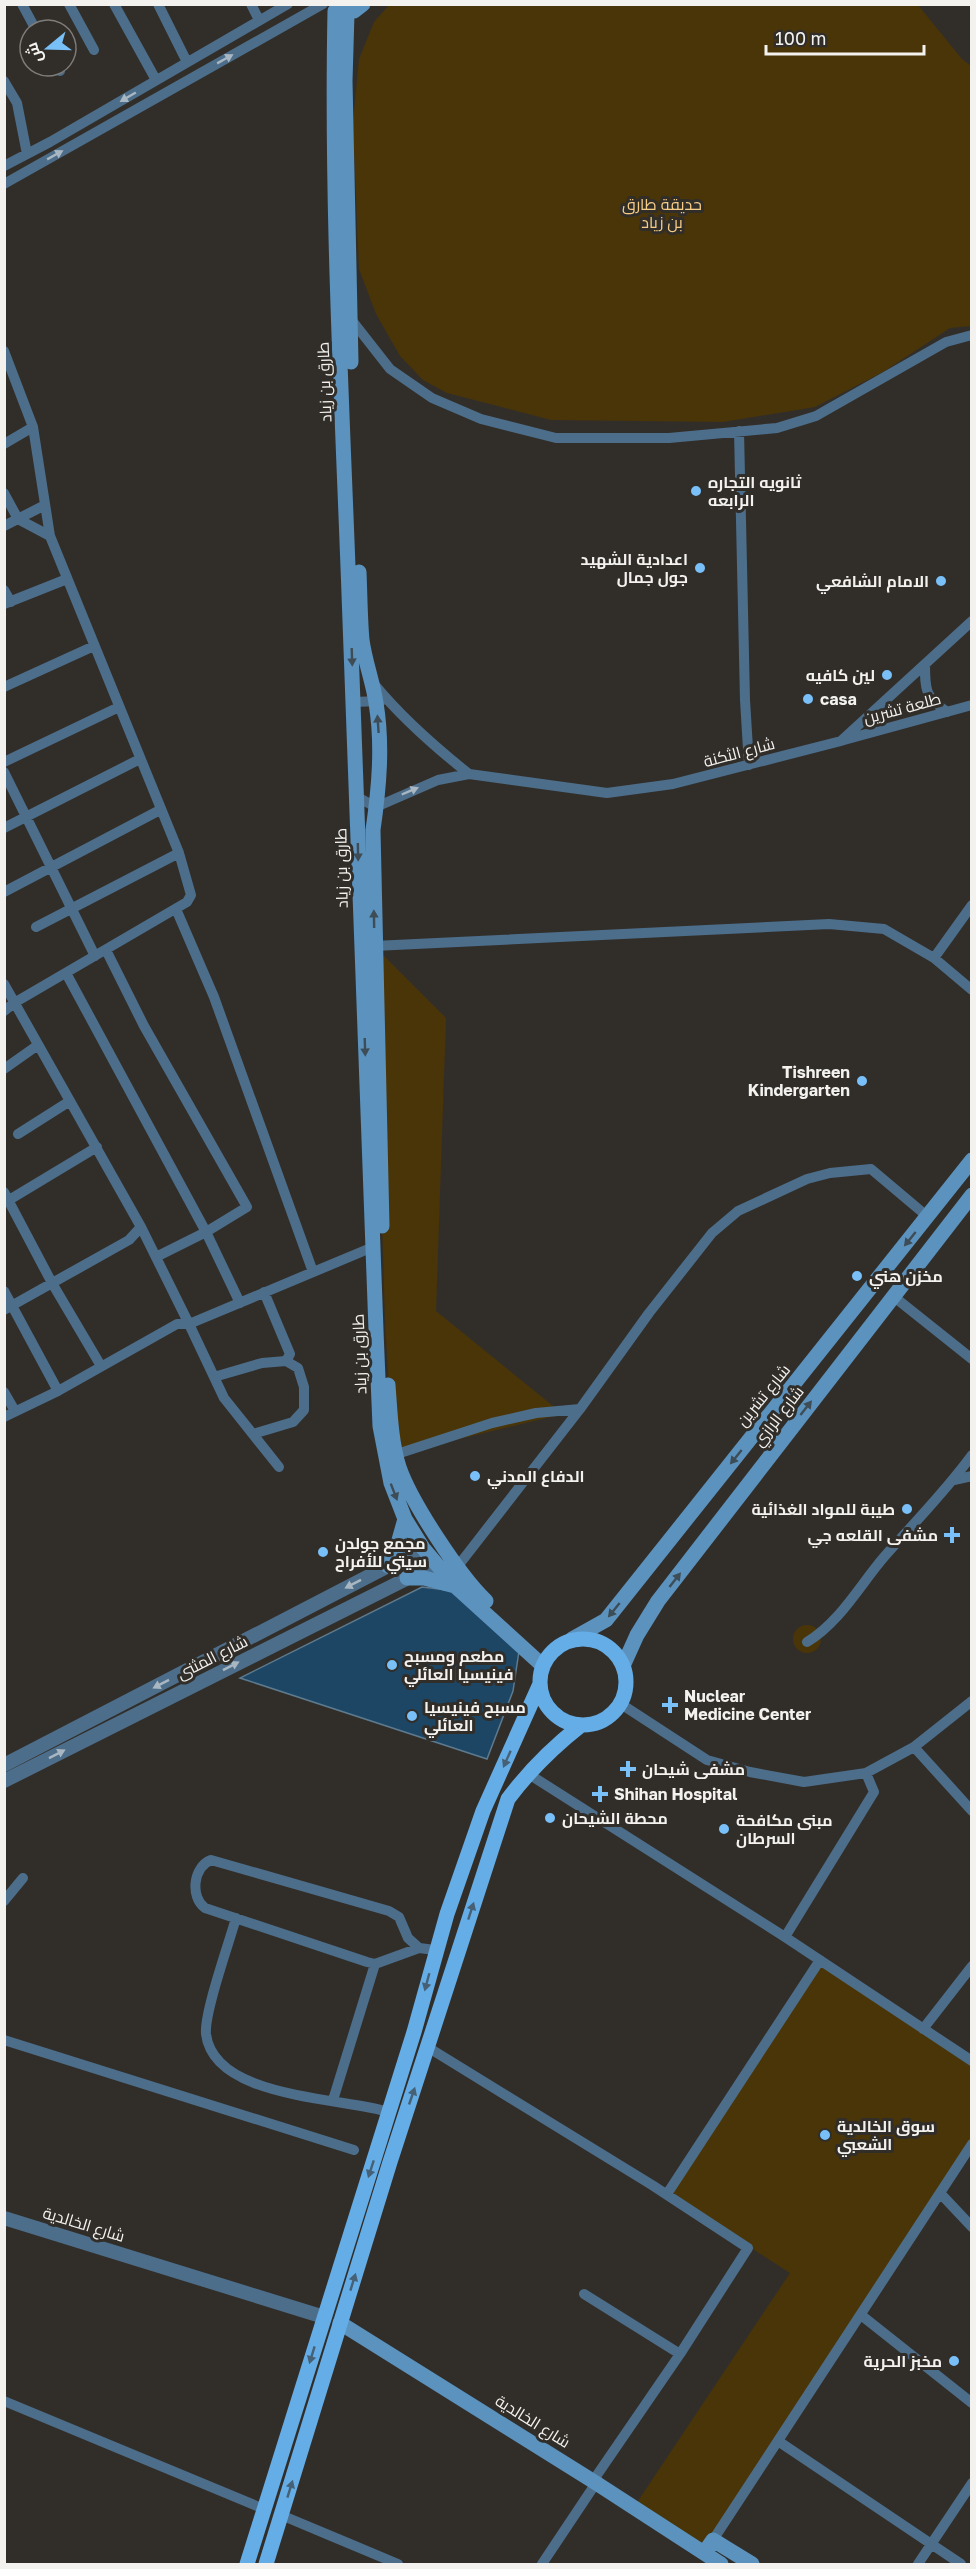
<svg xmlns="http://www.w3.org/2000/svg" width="976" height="2569" font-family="'Golos Text',Cairo,sans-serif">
<rect width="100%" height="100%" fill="#312e2a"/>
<!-- green -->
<path fill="#4a3509" d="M389,5h529l44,54 9,7v260l-21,2 -67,44 -68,35 -92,15 -172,-2 -104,-27 -24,-13 -23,-24 -24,-42 -17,-45 -6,-147 6,-63 15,-37z
M374,946l72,72 -10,293 127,103 -166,40 -8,-64 -4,-70z
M793 1639a14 14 0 1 1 28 0a14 14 0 1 1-28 0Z
M820,1960l151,101v83l-267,409 -70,-46 156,-234 -123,-79z"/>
<!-- water -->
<path fill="#1d4665" stroke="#5d7a8e" stroke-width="1.5" d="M422,1587l33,4 64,60 -6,40 -26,68 -247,-81z"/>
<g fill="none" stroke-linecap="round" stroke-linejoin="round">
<!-- minor -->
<path stroke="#4d6e8a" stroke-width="10" d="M22,4l14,26
M69,4l25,46
M114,4l42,76
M158,4l29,58
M251,4l8,16
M57,66l3,5
M4,81l13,22 10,51
M4,166l46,-24 238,-138
M4,184l319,-180
M350,318l40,51 42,29 49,21 75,19h113l108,-10 39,-12 130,-74 26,-7
M4,351l29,76 -29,17
M739,431l6,269 4,65
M4,493l14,26 32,17
M4,526l41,-21
M4,590l7,12
M4,604l63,-25
M925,664c0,26 0,33 22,48
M374,684c27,33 61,63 95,90
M4,687l90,-41
M353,702l28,-1
M844,740l128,-35
M4,762l115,-55
M4,772l91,184
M357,797l19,10 62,-27 31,-6 138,19 66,-9 168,-43 131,-120
M4,828l136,-69
M4,892l156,-82
M176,909l38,88 99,275
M36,927l143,-74
M374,946l455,-22 55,5 50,29 38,32
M106,950l38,76 103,181 -41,25 -50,25
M934,958l38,-53
M66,973l140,259 34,71
M4,984l137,243 -12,13 -125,70
M4,1011l10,-8 173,-101 4,-7 -12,-42 -129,-317 -17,-109
M4,1069l34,-24
M18,1134l52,-33
M4,1192l48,91 49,83
M9,1200l88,-53
M4,1291l54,100
M264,1292l26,62 -4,7
M893,1296l79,63
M214,1377l48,-14 24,-2 12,7 6,19v23l-11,12 -40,12
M4,1392l11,19
M4,1417l54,-26 119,-67h12l-48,-97
M397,1454l95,-31 44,-10 44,-4 69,-96 63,-80 26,-22 69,-32 23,-6 41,-4 57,48
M279,1467l-55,-69 -35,-74 184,-77
M954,1480l18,-4
M458,1566l122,-157
M807,1642c33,-20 53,-57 77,-85 30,-34 61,-65 88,-102
M621,1704l86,56 43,12 54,10 62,-9 48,-26 58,-46
M914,1747l58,64
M527,1773l258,164 187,124
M4,1901l19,-23
M236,1918c-7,25 -32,95 -30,116 8,65 135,63 183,78
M785,1937l89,-145 -8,-19
M419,1948l-11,-10 -9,-21 -10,-6 -178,-51c-18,7 -21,37 -6,48l162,54 8,2 44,-16 16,2
M923,2029l49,-63
M4,2040l350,110
M429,2048l223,137 96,63 -68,106 -83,121 -1,8 -54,81
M333,2100l42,-136
M940,2193l32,34
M667,2194l153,-234
M584,2294l96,60
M861,2315l111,88
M4,2401l260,108
M778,2441l183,123
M281,2515l117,49
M713,2540l259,-396
M918,2564l54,-81"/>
<!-- tertiary -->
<path stroke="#4d6e8a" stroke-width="14" d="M4,1765l419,-217
M4,1781l432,-217
M4,2218l320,99"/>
<!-- secondary -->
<path stroke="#5b92be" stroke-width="15" d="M335,11c-4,194 7,389 14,583 10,278 19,555 31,832l11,57 14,36 18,29 32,38 87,79
M337,11h17l9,-7
M347,13l-2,68 6,281
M359,572c1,22 1,46 3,68 3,22 11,42 14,63 7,42 3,85 -3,127l9,396
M388,1385c2,26 3,57 11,82 12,35 60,108 87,134
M388,1566l9,-19 8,-28
M407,1578h17l31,8
M572,1639l34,-19 366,-460
M623,1666l14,-31 21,-34 314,-406
M340,2323l256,160 125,81
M704,2553l9,-13 39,24"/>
<!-- primary -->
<path stroke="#65ade6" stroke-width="15" d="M540 1682a43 43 0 1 1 86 0a43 43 0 1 1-86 0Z
M247,2564l167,-532 33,-118 36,-103 56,-125
M266,2564l124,-402 118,-363c21,-28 44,-51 72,-73"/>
</g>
<!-- one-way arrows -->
<defs><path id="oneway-solid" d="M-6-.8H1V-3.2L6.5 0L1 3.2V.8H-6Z" transform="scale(1.5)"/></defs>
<g fill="#a8b7c2">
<use href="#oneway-solid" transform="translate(225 59) rotate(-29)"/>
<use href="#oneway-solid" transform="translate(128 97) rotate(150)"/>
<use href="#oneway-solid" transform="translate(55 155) rotate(-29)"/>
<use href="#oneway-solid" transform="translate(410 791) rotate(-23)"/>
<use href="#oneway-solid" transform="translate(353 1584) rotate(153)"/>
<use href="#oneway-solid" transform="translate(231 1666) rotate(-27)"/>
<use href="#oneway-solid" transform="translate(161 1684) rotate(153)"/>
<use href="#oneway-solid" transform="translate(57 1754) rotate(-27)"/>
</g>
<g fill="#3e4c56">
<use href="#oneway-solid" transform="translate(352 657) rotate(88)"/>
<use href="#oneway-solid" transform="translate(378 724) rotate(-94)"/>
<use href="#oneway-solid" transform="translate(358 852) rotate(89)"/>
<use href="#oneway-solid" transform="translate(374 919) rotate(-91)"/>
<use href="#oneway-solid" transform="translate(365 1047) rotate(88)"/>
<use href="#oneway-solid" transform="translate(910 1239) rotate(129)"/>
<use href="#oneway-solid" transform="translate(806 1408) rotate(-52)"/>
<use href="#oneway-solid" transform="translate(736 1457) rotate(129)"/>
<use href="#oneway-solid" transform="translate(394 1492) rotate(69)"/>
<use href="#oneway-solid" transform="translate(675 1580) rotate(-52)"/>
<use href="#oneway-solid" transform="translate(614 1610) rotate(129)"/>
</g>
<g fill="#466175">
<use href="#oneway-solid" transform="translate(507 1759) rotate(114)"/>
<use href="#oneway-solid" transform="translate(471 1911) rotate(-72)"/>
<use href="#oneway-solid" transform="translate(427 1982) rotate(105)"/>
<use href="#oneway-solid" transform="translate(412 2096) rotate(-71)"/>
<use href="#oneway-solid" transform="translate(371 2169) rotate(108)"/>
<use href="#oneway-solid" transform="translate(353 2282) rotate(-73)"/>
<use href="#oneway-solid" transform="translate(312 2355) rotate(107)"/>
<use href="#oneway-solid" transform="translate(290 2489) rotate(-73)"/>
</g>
<!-- markers -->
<g fill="#79bff8" stroke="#312e2a" stroke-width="2">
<circle cx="696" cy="491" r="6"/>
<circle cx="700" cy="568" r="6"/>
<circle cx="941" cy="581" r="6"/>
<circle cx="887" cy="675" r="6"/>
<circle cx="808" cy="699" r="6"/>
<circle cx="862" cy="1081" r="6"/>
<circle cx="857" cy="1276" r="6"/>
<circle cx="475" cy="1476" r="6"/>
<circle cx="907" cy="1509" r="6"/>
<path d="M949 1526h6v6h6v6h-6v6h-6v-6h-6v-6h6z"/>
<circle cx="323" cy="1552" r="6"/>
<circle cx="392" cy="1665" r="6"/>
<path d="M667 1696h6v6h6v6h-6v6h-6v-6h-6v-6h6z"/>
<circle cx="412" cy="1716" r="6"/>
<path d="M625 1760h6v6h6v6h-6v6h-6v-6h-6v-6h6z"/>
<path d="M597 1785h6v6h6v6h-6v6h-6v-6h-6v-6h6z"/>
<circle cx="550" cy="1818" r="6"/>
<circle cx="724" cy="1829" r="6"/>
<circle cx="825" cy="2135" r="6"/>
<circle cx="954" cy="2361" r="6"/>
</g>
<g text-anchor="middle" stroke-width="6" stroke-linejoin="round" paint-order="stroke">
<!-- park labels -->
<g font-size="16" fill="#f6cd86" stroke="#312e2a">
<text x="662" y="210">حديقة طارق<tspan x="662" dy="18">بن زياد</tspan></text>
</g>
<!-- street labels -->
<g font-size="16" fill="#f3f2ef" stroke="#312e2a">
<text transform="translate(324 382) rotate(-92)" y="6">طارق بن زياد</text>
<text transform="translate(902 708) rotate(-15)" y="6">طلعة تشرين</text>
<text transform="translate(739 752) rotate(-15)" y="6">شارع الثكنة</text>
<text transform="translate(341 868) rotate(-91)" y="6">طارق بن زياد</text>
<text transform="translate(359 1354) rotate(-92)" y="6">طارق بن زياد</text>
<text transform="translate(763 1395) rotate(-51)" y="6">شارع تشرين</text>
<text transform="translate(778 1416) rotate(-52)" y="6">شارع الرازي</text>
<text transform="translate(212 1657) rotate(-27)" y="6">شارع المثنى</text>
<text transform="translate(84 2224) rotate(17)" y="6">شارع الخالدية</text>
<text transform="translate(533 2421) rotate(32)" y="6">شارع الخالدية</text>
</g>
<!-- poi labels -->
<g font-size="16" font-weight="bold" fill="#f3f2ef" stroke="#312e2a" text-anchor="start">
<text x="708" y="488">ثانويه التجاره<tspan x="708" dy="18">الرابعه</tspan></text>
<text x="688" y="565" text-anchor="end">اعدادية الشهيد<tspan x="688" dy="18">جول جمال</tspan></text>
<text x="929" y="587" text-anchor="end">الامام الشافعي</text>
<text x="875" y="681" text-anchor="end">لين كافيه</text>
<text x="820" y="705">casa</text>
<text x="850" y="1078" text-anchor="end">Tishreen<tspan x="850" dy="18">Kindergarten</tspan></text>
<text x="869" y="1282">مخزن هني</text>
<text x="487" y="1482">الدفاع المدني</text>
<text x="895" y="1515" text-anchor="end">طيبة للمواد الغذائية</text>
<text x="938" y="1541" text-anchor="end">مشفى القلعه جي</text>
<text x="335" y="1549">مجمع جولدن<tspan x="335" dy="18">سيتي للأفراح</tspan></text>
<text x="404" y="1662">مطعم ومسبح<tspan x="404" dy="18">فينيسيا العائلي</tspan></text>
<text x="684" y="1702">Nuclear<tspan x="684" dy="18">Medicine Center</tspan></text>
<text x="424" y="1713">مسبح فينيسيا<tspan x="424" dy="18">العائلي</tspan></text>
<text x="642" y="1775">مشفى شيحان</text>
<text x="614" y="1800">Shihan Hospital</text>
<text x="562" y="1824">محطة الشيحان</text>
<text x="736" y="1826">مبنى مكافحة<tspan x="736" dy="18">السرطان</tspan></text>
<text x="837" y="2132">سوق الخالدية<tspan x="837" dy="18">الشعبي</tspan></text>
<text x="942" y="2367" text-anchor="end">مخبز الحرية</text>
</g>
</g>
<!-- border -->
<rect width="976" height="2569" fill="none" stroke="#f3f2ef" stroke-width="12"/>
<!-- north arrow -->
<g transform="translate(48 48) rotate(251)"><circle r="28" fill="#312e2a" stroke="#7f7c79" stroke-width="1.5"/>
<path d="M0-4.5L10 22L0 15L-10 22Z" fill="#79bff8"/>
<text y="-9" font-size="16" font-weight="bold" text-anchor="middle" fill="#f3f2ef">ش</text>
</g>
<!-- scale -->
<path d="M766 45v9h158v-9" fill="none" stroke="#f3f2ef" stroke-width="3"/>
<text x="775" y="45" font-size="18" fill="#f3f2ef" stroke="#312e2a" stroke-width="4.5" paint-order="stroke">100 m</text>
</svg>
